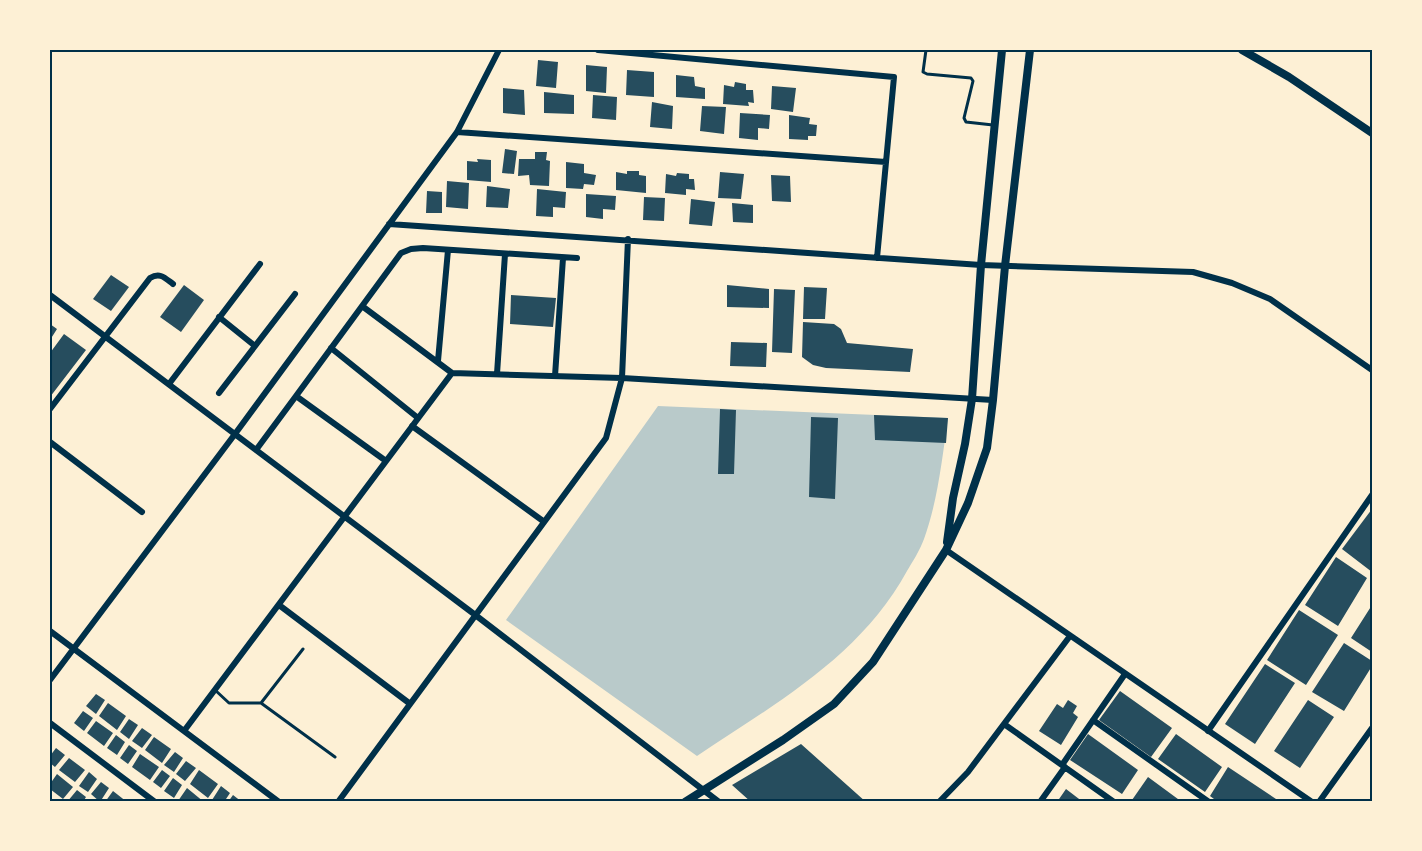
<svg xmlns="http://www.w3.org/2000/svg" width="1422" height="851" font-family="'Fira Sans',sans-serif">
<rect width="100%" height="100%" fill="#fdf0d5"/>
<!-- green -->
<path fill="#b9caca" d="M658,406l290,12c-6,41 -10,82 -24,121 -4,11 -11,22 -17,32 -47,86 -131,132 -210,185l-191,-136z"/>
<!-- building -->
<path fill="#264d5e" d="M538,60l20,2 -2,26 -20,-2z
M586,65l21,2 -1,26 -20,-2z
M627,70l27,2v25l-28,-2z
M676,75l18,2 1,9 10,2v11l-29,-2z
M735,82l11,2v6h7l1,13 -6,-1 1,4 -26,-2 1,-19 10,2z
M772,86l24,2 -3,24 -22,-3z
M503,88l21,2 1,25 -22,-2z
M544,92l30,3v19l-30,-1z
M593,95l24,2 -1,23 -24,-2z
M652,102l21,4 -1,23 -22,-2z
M702,106l24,1 -2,27 -24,-3z
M740,113l30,2 -1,14 -11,-1v12l-19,-2z
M789,115l21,3 -1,6 8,1 -1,11h-8v4l-19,-1z
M505,149l12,2 -3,23 -12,-1z
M535,152h12l-1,8 4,1 -1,25 -19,-1 -1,-10 -11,1 1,-17h16z
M477,159l14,1v22l-24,-2v-19l11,1z
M566,162l18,2v9l12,2 -2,10 -10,-1 -1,5 -17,-1z
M627,171h12v4l7,1v17l-30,-3v-18l11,2z
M720,172l24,2 -3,25 -23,-1z
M677,173l12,1v5h5l1,11 -9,-1v6l-21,-2 1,-19 10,2z
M771,175l19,1 1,26 -19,-1z
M447,181l22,2 -1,26 -22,-2z
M487,186l23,3 -2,19 -22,-1z
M537,189l29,3 -1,16 -12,-1v10l-17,-1z
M427,191l15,1v21h-16z
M586,194l30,2 -1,14 -12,-1v10l-17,-2z
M644,197l21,1 -1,23 -21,-1z
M691,199l24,3 -3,24 -23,-2z
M732,203l21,2v18l-20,-1z
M111,275l18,12 -18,24 -18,-12z
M184,285l20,15 -23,32 -21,-15z
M727,285l42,4v19l-42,-1z
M804,287l23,1 -2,31h-22z
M774,289l21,1 -3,63 -20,-1z
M511,295l45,3 -3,29 -43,-3z
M803,322l31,2 7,5 6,14 66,6 -3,23 -84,-4 -13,-3 -11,-8z
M50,324l7,5 -7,11z
M64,334l22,16 -36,47v-44z
M731,342l36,1 -1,24 -36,-1z
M720,409l16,1 -2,64h-16z
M874,415l74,3 -2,25 -71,-3z
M811,417l27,1 -3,81 -26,-2z
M1372,509v63l-30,-23z
M1336,557l31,21 -29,48 -33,-21z
M1372,605v47l-21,-14z
M1299,610l39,25 -32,50 -39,-25z
M1344,643l28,18v5l-28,45 -32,-19z
M1265,664l30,19 -40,61 -30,-20z
M1120,691l52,37 -21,29 -52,-37z
M96,694l9,6 -9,14 -10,-8z
M1068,700l9,6 -4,7 5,4 -17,28 -22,-14 18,-27 6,4z
M1308,700l26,17 -34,51 -26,-17z
M108,703l18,13 -9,14 -18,-14z
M83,711l10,7 -9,13 -10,-8z
M129,719l9,6 -9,14 -9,-7z
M96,721l17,12 -9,13 -17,-13z
M142,728l10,7 -10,13 -10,-7z
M1088,734l50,36 -16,24 -52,-34z
M1176,734l46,33 -17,25 -47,-33z
M116,735l9,7 -8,13 -10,-7z
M154,737l17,12 -9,14 -17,-13z
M801,744l65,58h-115l-19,-17z
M129,745l8,6 -9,13 -8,-6z
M56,748l9,7 -10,12 -5,-4v-7z
M175,752l8,6 -9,14 -10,-7z
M140,754l19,13 -9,13 -18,-13z
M69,758l16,12 -10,12 -16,-12z
M186,761l10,7 -11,13 -9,-7z
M1228,767l48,32 -2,3h-56l-8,-6z
M162,770l8,6 -9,12 -8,-6z
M199,770l19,14 -10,14 -18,-14z
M89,772l8,7 -9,13 -9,-6z
M57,774l16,13 -10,12 -13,-10v-5z
M1148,777l34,25 -50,-2z
M173,778l9,7 -8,13 -10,-7z
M101,782l8,6 -9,14 -9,-8z
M221,786l9,7 -6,9h-11l-1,-2z
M187,788l17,14 -26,-1z
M1066,789l17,13h-26z
M77,790l9,7 -3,5h-16z
M113,791l14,11h-22z
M233,795l9,7h-14z"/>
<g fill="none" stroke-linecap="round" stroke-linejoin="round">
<!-- service -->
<path stroke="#003049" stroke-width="3" d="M926,50l-3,22 4,2 44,4 2,3 -9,37 2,4 27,3
M303,649l-42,54 74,54
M215,690l14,13h32"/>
<!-- minor -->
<path stroke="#003049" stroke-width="6" d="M598,50l296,27 -17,181
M457,132l429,30
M389,224l592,41 212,7 39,11 38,16 102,71
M50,295l424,319 245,188
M362,306l90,67
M219,317l36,29
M331,348l87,70
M438,361l10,-111
M497,374l8,-120
M555,376l8,-118
M169,384l91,-120
M219,393l76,-99
M296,396l105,-143 10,-4 12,-1 154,10
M50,409l100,-131c10,-6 15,0 23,6
M412,426l131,95
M50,442l92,70
M256,450l40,-54 90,65
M946,550l366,252
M279,605l130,98
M50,631l229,171
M50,680l185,-246 222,-302 42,-82
M1093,720l116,82
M50,723l105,79
M1004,724l110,78
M184,731l268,-358 170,5 371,22
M1208,731l164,-236
M1062,765l63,-91
M338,802l268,-364 16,-60 6,-139
M939,802l29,-30 102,-136
M1040,802l25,-35
M1319,802l53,-74"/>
<!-- tertiary -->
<path stroke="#003049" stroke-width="8" d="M947,542l6,-44 12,-54 7,-45 9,-134 21,-215
M685,802l98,-62 51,-36 39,-42 73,-112 22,-47 19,-55 6,-48 12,-134 25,-216"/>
<!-- secondary -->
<path stroke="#003049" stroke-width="8" d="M1242,50l47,27 83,56"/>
</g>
<!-- border -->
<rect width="1422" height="851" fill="none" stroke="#fdf0d5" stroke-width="102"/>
<rect x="51" y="51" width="1320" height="749" fill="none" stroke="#003049" stroke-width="2"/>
</svg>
